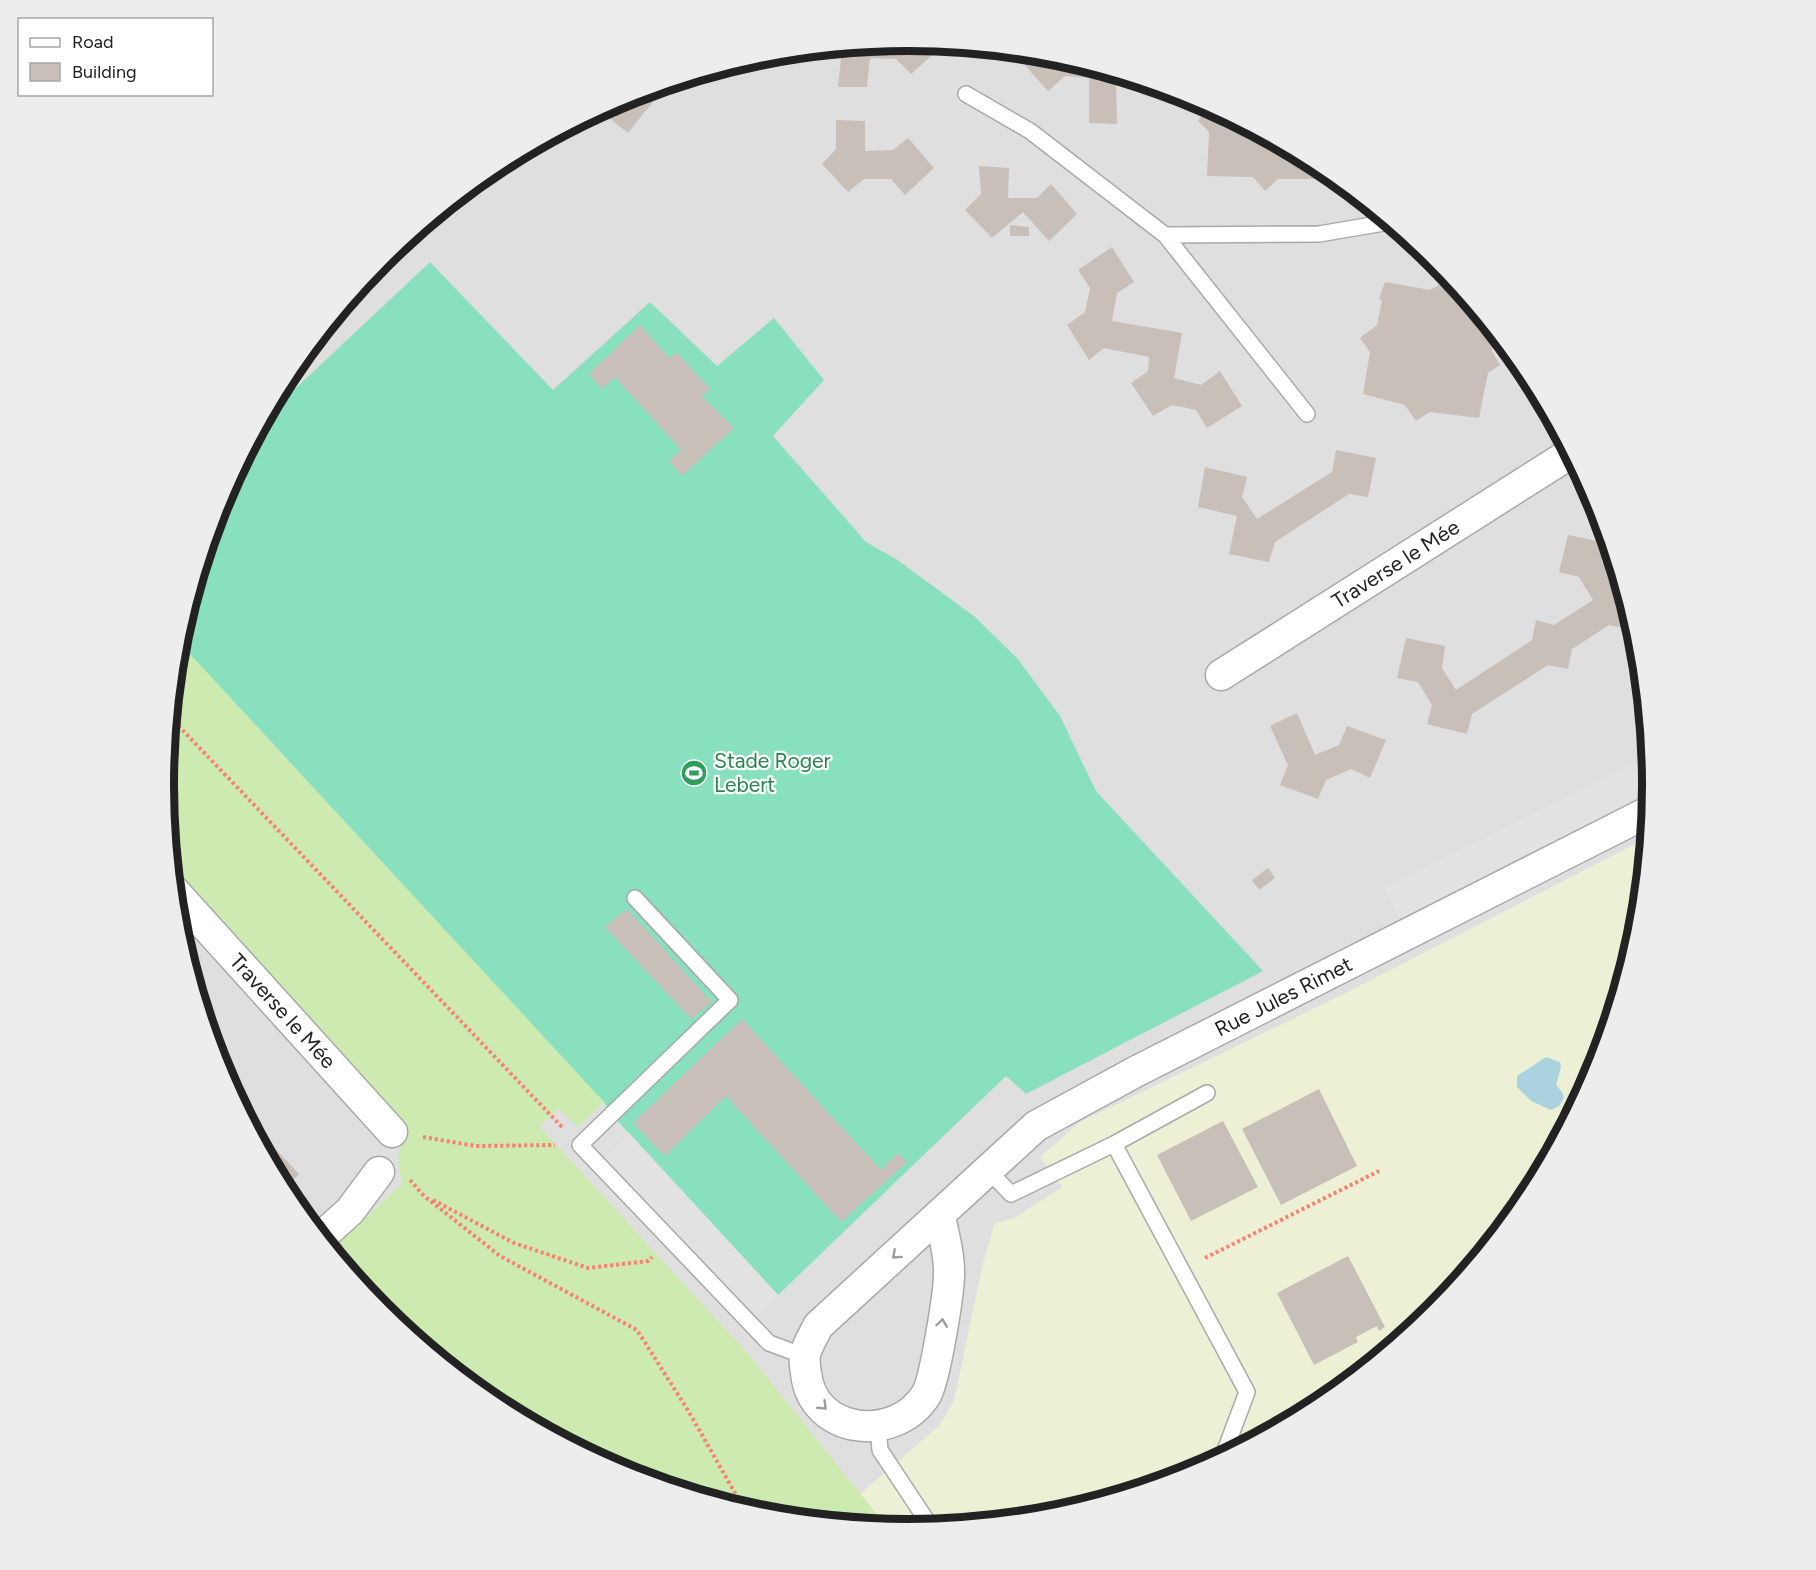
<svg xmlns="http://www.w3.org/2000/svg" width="1816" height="1570" font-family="Figtree,sans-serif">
<rect width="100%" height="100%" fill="#f2efe9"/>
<!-- residential -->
<path fill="#e0dfdf" d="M166 785a742 742 0 1 1 1484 0a742 742 0 1 1-1484 0Z"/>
<!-- farmland -->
<path fill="#eef0d5" d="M1647,838l-9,93 -42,139 -69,129 -93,113 -113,92 -128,69 -140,42 -145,14 -21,-2 -27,-33 80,-69 14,-24 29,-138 12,-40 20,-5 47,-31 -22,-30 40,-35 260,-126z"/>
<!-- grass -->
<path fill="#cdebb0" d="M178,641l426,461 -26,25 -19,-18 -20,17 211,230 137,171 -125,-12 -139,-42 -129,-69 -113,-93 -50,-62 71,-65c-5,-22 -6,-38 6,-57l-236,-260 -8,-82z"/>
<!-- pitch -->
<path fill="#88e0be" d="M430,262l123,128 97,-88 67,64 57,-48 50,62 -51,56 93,106 30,17 78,57 43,42 43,58 36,75 167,180 -237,123 -20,-18 -228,219 -166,-180 -8,-13 -426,-461 42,-141 44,-82z"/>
<!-- parking -->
<path fill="#e2e2e2" d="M1650,756l2,36 -252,127 -16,-32z
M629,1133l149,162 -28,27 -153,-158z"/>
<!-- water -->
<path fill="#aad3df" d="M1546,1057l14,5 1,5 -5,18 6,7 2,6 -5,8 -8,4 -20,-9 -14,-14v-11z"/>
<!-- building -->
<path fill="#c7bfb8" d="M908,41l27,2 5,5 -29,26 -15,-15 -26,-1 -3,29h-29l3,-28 -10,-11z
M1030,53l24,2 69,21 -7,6 1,42 -28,-1v-45l-24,-2 -17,15 -27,-30z
M668,83l-40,50 -29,-23 24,-13z
M1208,105l114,61 3,3 -1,10h-46l-13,12 -12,-14 -46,-1 2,-44 -11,-11z
M836,120l29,1v30l28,-1 15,-12 26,30 -29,27 -14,-16h-27l-16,13 -26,-28 14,-15z
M979,166l30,2 -1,30h29l14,-14 26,30 -28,27 -26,-29 -31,26 -27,-28 16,-16z
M1010,225l19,2v9h-19z
M1112,247l22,35 -17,11 -5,28 70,12 -8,45 27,7 19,-14 22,35 -35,22 -11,-18 -24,-5 -19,11 -22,-33 17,-12 1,-14 -45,-9 -15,12 -22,-35 18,-13 5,-24 -12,-18z
M1446,281l7,12 12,3 30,36 -3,19 8,14 -12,8 -9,45 -49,-6 -14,9 -11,-16 -42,-11 7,-42 -10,-14 17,-13 5,-25 -3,-1 6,-17 45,8z
M640,325l29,33 7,-6 34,37 -8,7 32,32 -52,48 -13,-15 12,-11 -66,-73 -13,12 -13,-15z
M1336,450l40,8 -8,39 -19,-3 -74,48 -6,20 -40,-8 8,-38 -39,-9 7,-40 42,10 -5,20 15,22 75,-47z
M1568,535l38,8 -4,19 16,24 4,1 10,31 -3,11 -20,-4 -37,24 -4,20 -20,-4 -76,49 -5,20 -40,-10 5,-19 -14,-23 -21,-4 9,-40 39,8 -3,22 14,22 76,-50 4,-20 18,5 39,-25 -14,-23 -20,-5z
M1297,713l18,42 24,-10 8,-19 39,14 -16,38 -19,-9 -25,11 -8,19 -38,-14 8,-20 -18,-39z
M1268,868l7,10 -16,12 -7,-10z
M627,909l85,93 -21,17 -86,-92z
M742,1019l139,151 17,-17 9,9 -66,60 -115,-126 -61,60 -32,-33z
M1319,1089l38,77 -76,39 -39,-76z
M248,1120l51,54 -15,15 -37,-68z
M1223,1121l35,66 -67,34 -34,-66z
M1348,1256l37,71 -6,4 -2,-5 -21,11 2,5 -44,23 -37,-72z"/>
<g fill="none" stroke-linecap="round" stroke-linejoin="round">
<defs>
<path id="lane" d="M966,94l64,37 135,104 142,179
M1165,235l154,-1 71,-12
M635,898l95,102 -150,145 189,198 35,13
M1114,1144l133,248 -24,64
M988,1170l23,24 103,-50 93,-51
M878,1427l2,23 51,77"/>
<g id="street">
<path id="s1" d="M1221,675l350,-222"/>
<path id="s2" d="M174,891l218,241"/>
<path id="s3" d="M940,1216c3,17 9,36 9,54 1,19 -14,110 -23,125 -31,49 -114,39 -120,-22 -1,-6 -2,-13 -1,-18 2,-10 9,-20 13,-29l218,-200 101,-55 513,-260"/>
<path d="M321,1237l29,-26 29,-39"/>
</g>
</defs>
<!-- lane casing -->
<use href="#lane" stroke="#a9a9a9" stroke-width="18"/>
<!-- street casing -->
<use href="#street" stroke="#a9a9a9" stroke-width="33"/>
<!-- path -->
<path stroke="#fa8072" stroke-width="4" stroke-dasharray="3 3" stroke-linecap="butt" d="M170,717l392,410
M423,1137l53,9 79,-1
M410,1180l14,16 76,60 137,74 52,82 55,97
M433,1200l81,43 74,25 60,-7 4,-4
M1205,1258l174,-87"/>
<!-- lane -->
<use href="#lane" stroke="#fff" stroke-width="15"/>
<!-- street -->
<use href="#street" stroke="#fff" stroke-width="30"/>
</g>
<!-- one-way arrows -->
<defs><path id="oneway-chevron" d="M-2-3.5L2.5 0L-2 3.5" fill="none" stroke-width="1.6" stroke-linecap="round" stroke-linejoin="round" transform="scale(1.5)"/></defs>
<g stroke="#9c9c9c">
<use href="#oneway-chevron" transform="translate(896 1255) rotate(138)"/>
<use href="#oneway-chevron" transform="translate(942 1323) rotate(-82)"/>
<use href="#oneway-chevron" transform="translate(823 1406) rotate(44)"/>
</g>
<!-- icons -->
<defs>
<symbol id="stadium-disc" viewBox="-11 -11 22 22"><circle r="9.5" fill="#2e9e5b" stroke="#fff"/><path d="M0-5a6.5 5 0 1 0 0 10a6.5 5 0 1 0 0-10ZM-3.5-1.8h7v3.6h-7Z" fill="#fff"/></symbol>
</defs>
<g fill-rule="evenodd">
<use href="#stadium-disc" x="679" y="758" width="30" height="30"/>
</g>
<g text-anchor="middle" stroke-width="4.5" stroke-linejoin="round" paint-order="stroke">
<!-- street labels -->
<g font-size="21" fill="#222" stroke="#fff">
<text dy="7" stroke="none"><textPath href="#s1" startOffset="207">Traverse le Mée</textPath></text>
<text dy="7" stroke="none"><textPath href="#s3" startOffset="966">Rue Jules Rimet</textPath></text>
<text dy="7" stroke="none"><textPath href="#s2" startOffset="162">Traverse le Mée</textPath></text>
</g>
<!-- leisure labels -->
<g font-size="21" fill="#27864d" stroke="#fff" text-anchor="start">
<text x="714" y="768">Stade Roger<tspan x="714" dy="24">Lebert</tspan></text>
</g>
</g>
<!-- crop -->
<path d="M0 0H1816V1570H0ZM174 785a734 734 0 1 1 1468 0a734 734 0 1 1-1468 0Z" fill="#ededed" fill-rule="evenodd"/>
<path fill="none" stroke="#222" stroke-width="8" d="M174 785a734 734 0 1 1 1468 0a734 734 0 1 1-1468 0Z"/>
<!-- legend -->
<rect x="18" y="18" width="195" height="78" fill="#ffffff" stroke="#a7a7a7" stroke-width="1.5"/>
<rect x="30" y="38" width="30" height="9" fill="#ffffff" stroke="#a7a7a7" stroke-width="1.5"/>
<text x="72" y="48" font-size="18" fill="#222222">Road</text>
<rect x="30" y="63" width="30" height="18" fill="#c7bfb8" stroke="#a7a7a7" stroke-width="1.5"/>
<text x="72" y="78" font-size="18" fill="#222222">Building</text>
</svg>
